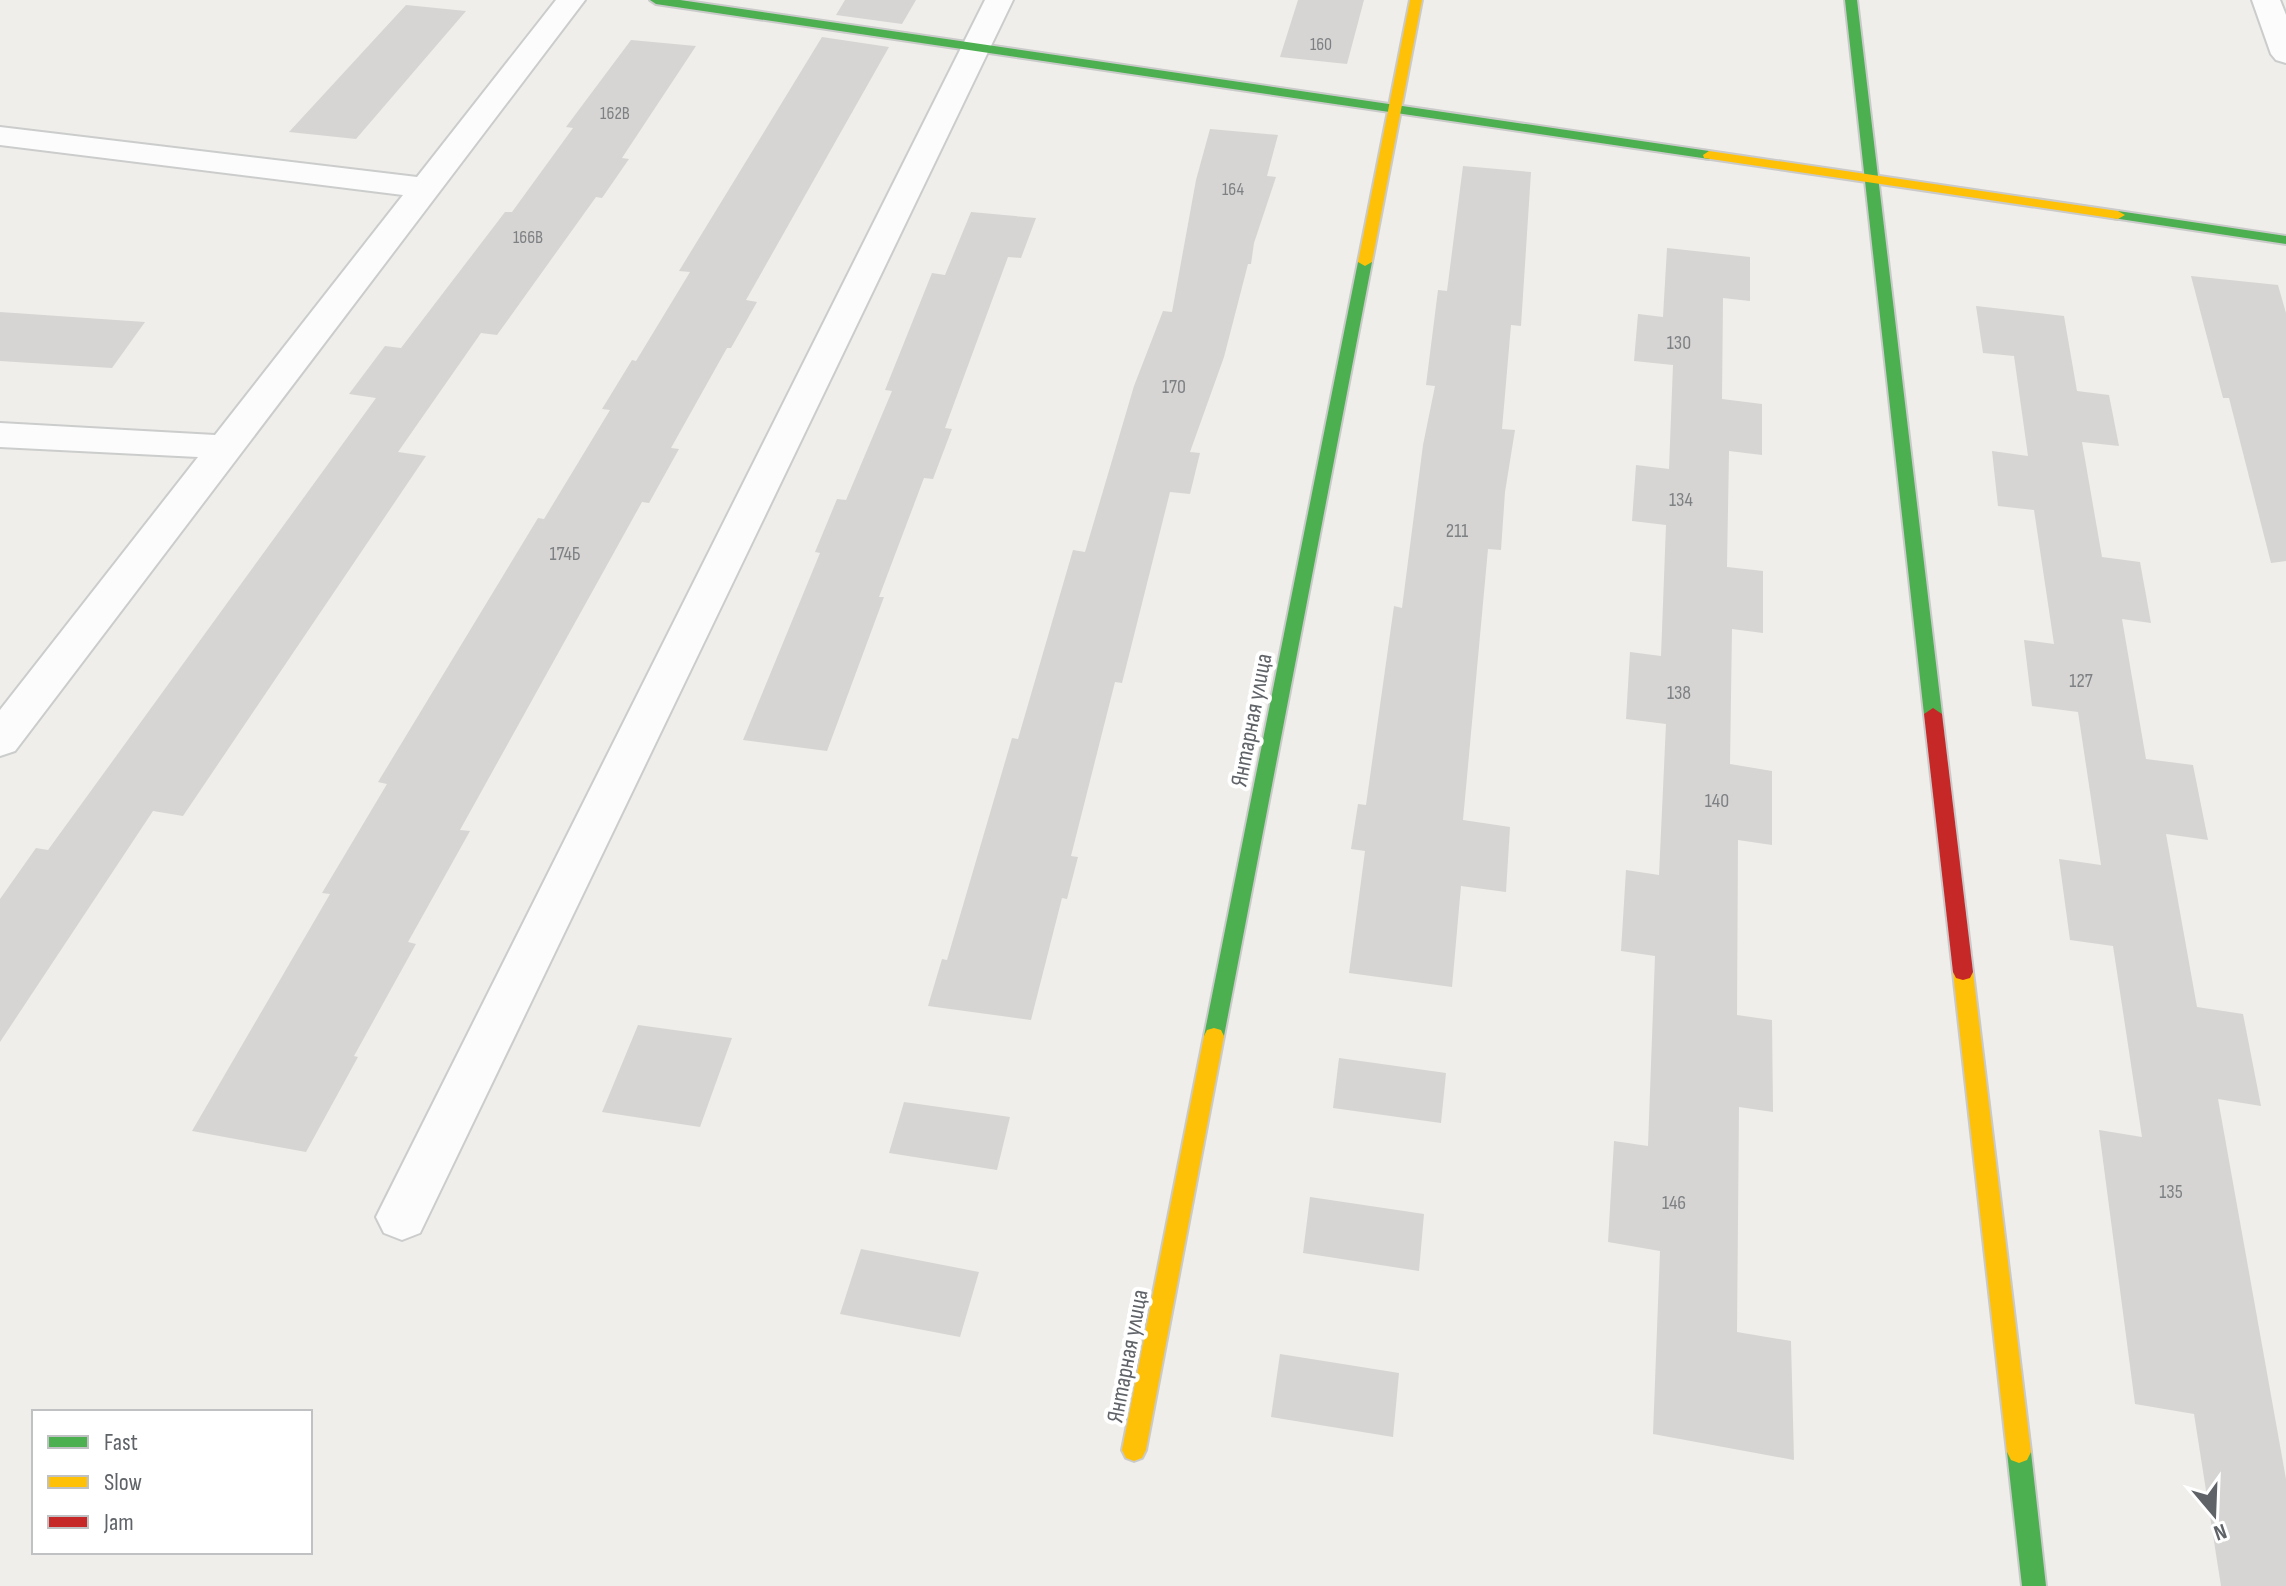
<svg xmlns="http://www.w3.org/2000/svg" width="2286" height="1586" font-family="'Sofia Sans Condensed',sans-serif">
<rect width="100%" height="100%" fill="#efeeea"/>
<!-- building -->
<path fill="#d6d5d3" d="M845,0h71l-14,24 -66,-9z
M1298,0h66l-17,64 -67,-7z
M406,5l60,6 -110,128 -67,-7z
M822,37l67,10 -143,253 11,2 -26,46h-4l-56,100 8,1 -30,54 -7,-1 -182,328 10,1 -62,111 8,2 -62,112 4,1 -52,95 -114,-21 138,-237 -8,-1 65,-109 -9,-2 160,-264 6,1 66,-109 -8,-1 30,-49 4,1 54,-89 -11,-1z
M631,40l65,6 -74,112 7,1 -27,39 -6,-1 -99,138 -16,-2 -83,119 28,4 -243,360 -30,-5 -153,231v-143l36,-51 12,2 328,-452 -27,-4 36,-48 16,2 104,-136h7l61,-84 -7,-1z
M1210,129l68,6 -11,41 9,1 -22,66 -3,21h-3l-24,93 -34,95 10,1 -10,41 -20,-2 -48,191 -7,-1 -44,174 7,1 -11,42 -5,-1 -31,122 -103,-14 14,-47 5,1 65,-222 6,1 55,-189 12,2 49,-166 29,-75 9,1 24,-132z
M1463,166l68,6 -10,154 -10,-1 -9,104 13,1 -10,62 -4,58 -13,-1 -25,271 47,7 -4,65 -45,-6 -9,101 -103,-14 16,-122 -14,-2 7,-45 8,1 28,-199 8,2 21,-163 12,-59 -9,-1 12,-95 9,1z
M971,212l65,6 -15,40 -13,-1 -63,171 7,1 -19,50 -9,-1 -45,119h5l-57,154 -84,-11 77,-187 -5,-1 22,-53 9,1 46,-109 -7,-1 47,-117 13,2z
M1667,248l83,9v44l-27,-3 -1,101 40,5v51l-33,-4 -2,116 36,4v62l-31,-4 -2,135 42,7v74l-34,-5 -1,175 35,5 1,92 -34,-5 -2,225 54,9 3,119 -141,-26 7,-183 -52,-9 6,-101 34,5 7,-190 -34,-5 5,-81 33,5 7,-151 -40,-5 4,-67 31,4 5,-131 -34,-4 4,-56 33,4 4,-104 -39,-4 4,-47 25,3z
M2191,276l87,9 8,28v248l-15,2 -42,-165h-6z
M1976,306l88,10 13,75 32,4 10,51 -37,-4 20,115 38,5 11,61 -29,-4 24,140 47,6 15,75 -42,-6 31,173 46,7 18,92 -43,-7 68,380v107h-65l-27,-172 -59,-10 -36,-274 43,7 -29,-191 -43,-6 -11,-81 42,6 -23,-153 -46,-6 -8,-66 30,4 -20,-134 -36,-4 -6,-55 36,5 -14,-100 -31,-3z
M0,312l145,10 -33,46 -112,-7z
M638,1025l94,13 -32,89 -98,-15z
M1339,1058l107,15 -5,50 -108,-15z
M904,1102l106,15 -13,53 -108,-17z
M1310,1197l114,17 -5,57 -116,-18z
M861,1249l118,23 -19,65 -120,-23z
M1280,1354l119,19 -6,64 -122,-20z"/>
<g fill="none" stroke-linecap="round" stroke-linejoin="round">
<defs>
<path id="street" d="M556,0h29l-570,751 -15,5v-46l198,-253 -198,-10v-24l215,12 188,-240 -403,-50v-18l417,50z
M985,0h28l-593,1233 -18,7 -18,-7 -8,-16 8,-16z
M2252,0h28l6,15v48l-10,-3 -5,-6z"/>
<path id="fast" d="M650,0h30l1029,151 6,4 -6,4 -1053,-155z
M1845,0h12l85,714 -9,6 -9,-6z
M2118,211l168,25v8l-173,-26v-6z
M1365,258l7,4 -148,774 -3,6 -7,2 -7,-2 -3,-6 154,-774z
M2019,1441l8,3 4,8 15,134h-24l-15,-134 4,-8z"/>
<path id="slow" d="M1410,0h12l-50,262 -7,4 -7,-4z
M1709,151l409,60 7,4 -7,4 -414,-61 -1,-3z
M1963,964l7,2 3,6 58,480 -4,8 -8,3 -8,-3 -4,-8 -54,-480 3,-6z
M1214,1028l7,2 3,6 -78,414 -4,8 -8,3 -8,-3 -4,-8 82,-414 3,-6z"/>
<path id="jam" d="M1933,708l9,6 31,258 -3,6 -7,2 -7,-2 -3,-6 -29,-258z"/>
</defs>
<!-- street casing -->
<use href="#street" stroke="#cbcccc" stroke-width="4"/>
<!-- fast casing -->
<use href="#fast" stroke="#cacacb" stroke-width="4"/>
<!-- slow casing -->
<use href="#slow" stroke="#cacacb" stroke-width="4"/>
<!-- jam casing -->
<use href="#jam" stroke="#cacacb" stroke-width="4"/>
<!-- street -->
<use href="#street" fill="#fdfcfc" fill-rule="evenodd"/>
<!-- fast -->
<use href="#fast" fill="#4caf50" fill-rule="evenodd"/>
<!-- slow -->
<use href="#slow" fill="#ffc107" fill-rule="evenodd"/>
<!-- jam -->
<use href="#jam" fill="#c62828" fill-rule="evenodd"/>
</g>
<g text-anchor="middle" stroke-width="8" stroke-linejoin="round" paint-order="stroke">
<!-- far-number labels -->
<g font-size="18" fill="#7e8184">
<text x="1321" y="50">160</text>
<text x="615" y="119">162В</text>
<text x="1233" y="195">164</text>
<text x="528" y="243">166В</text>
</g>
<!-- number labels -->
<g font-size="20" fill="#7e8184">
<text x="1679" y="349">130</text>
<text x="1174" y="393">170</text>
<text x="1681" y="506">134</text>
<text x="1457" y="537">211</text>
<text x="565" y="560">174Б</text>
<text x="2081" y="687">127</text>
<text x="1679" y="699">138</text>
<text x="1717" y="807">140</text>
<text x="2171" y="1198">135</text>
<text x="1674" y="1209">146</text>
</g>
<!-- street labels -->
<g font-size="24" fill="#5f6368" stroke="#fff">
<text transform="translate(1251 720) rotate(-79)" y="8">Янтарная улица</text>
<text transform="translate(1127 1356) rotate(-79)" y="8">Янтарная улица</text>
</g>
</g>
<!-- legend -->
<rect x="32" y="1410" width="280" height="144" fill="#ffffff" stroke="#bfc1c3" stroke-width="2"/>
<rect x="48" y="1436" width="40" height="12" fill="#4caf50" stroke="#bfc1c3" stroke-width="2"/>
<text x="104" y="1450" font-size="24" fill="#5f6368">Fast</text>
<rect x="48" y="1476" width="40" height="12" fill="#ffc107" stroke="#bfc1c3" stroke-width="2"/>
<text x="104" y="1490" font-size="24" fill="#5f6368">Slow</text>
<rect x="48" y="1516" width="40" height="12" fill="#c62828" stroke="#bfc1c3" stroke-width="2"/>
<text x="104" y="1530" font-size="24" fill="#5f6368">Jam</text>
<!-- north arrow -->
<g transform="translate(2214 1514) rotate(161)" stroke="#ffffff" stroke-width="6" paint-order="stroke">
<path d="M0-6L14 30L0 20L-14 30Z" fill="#5f6368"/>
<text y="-12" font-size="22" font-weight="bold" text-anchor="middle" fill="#5f6368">N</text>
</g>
</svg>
